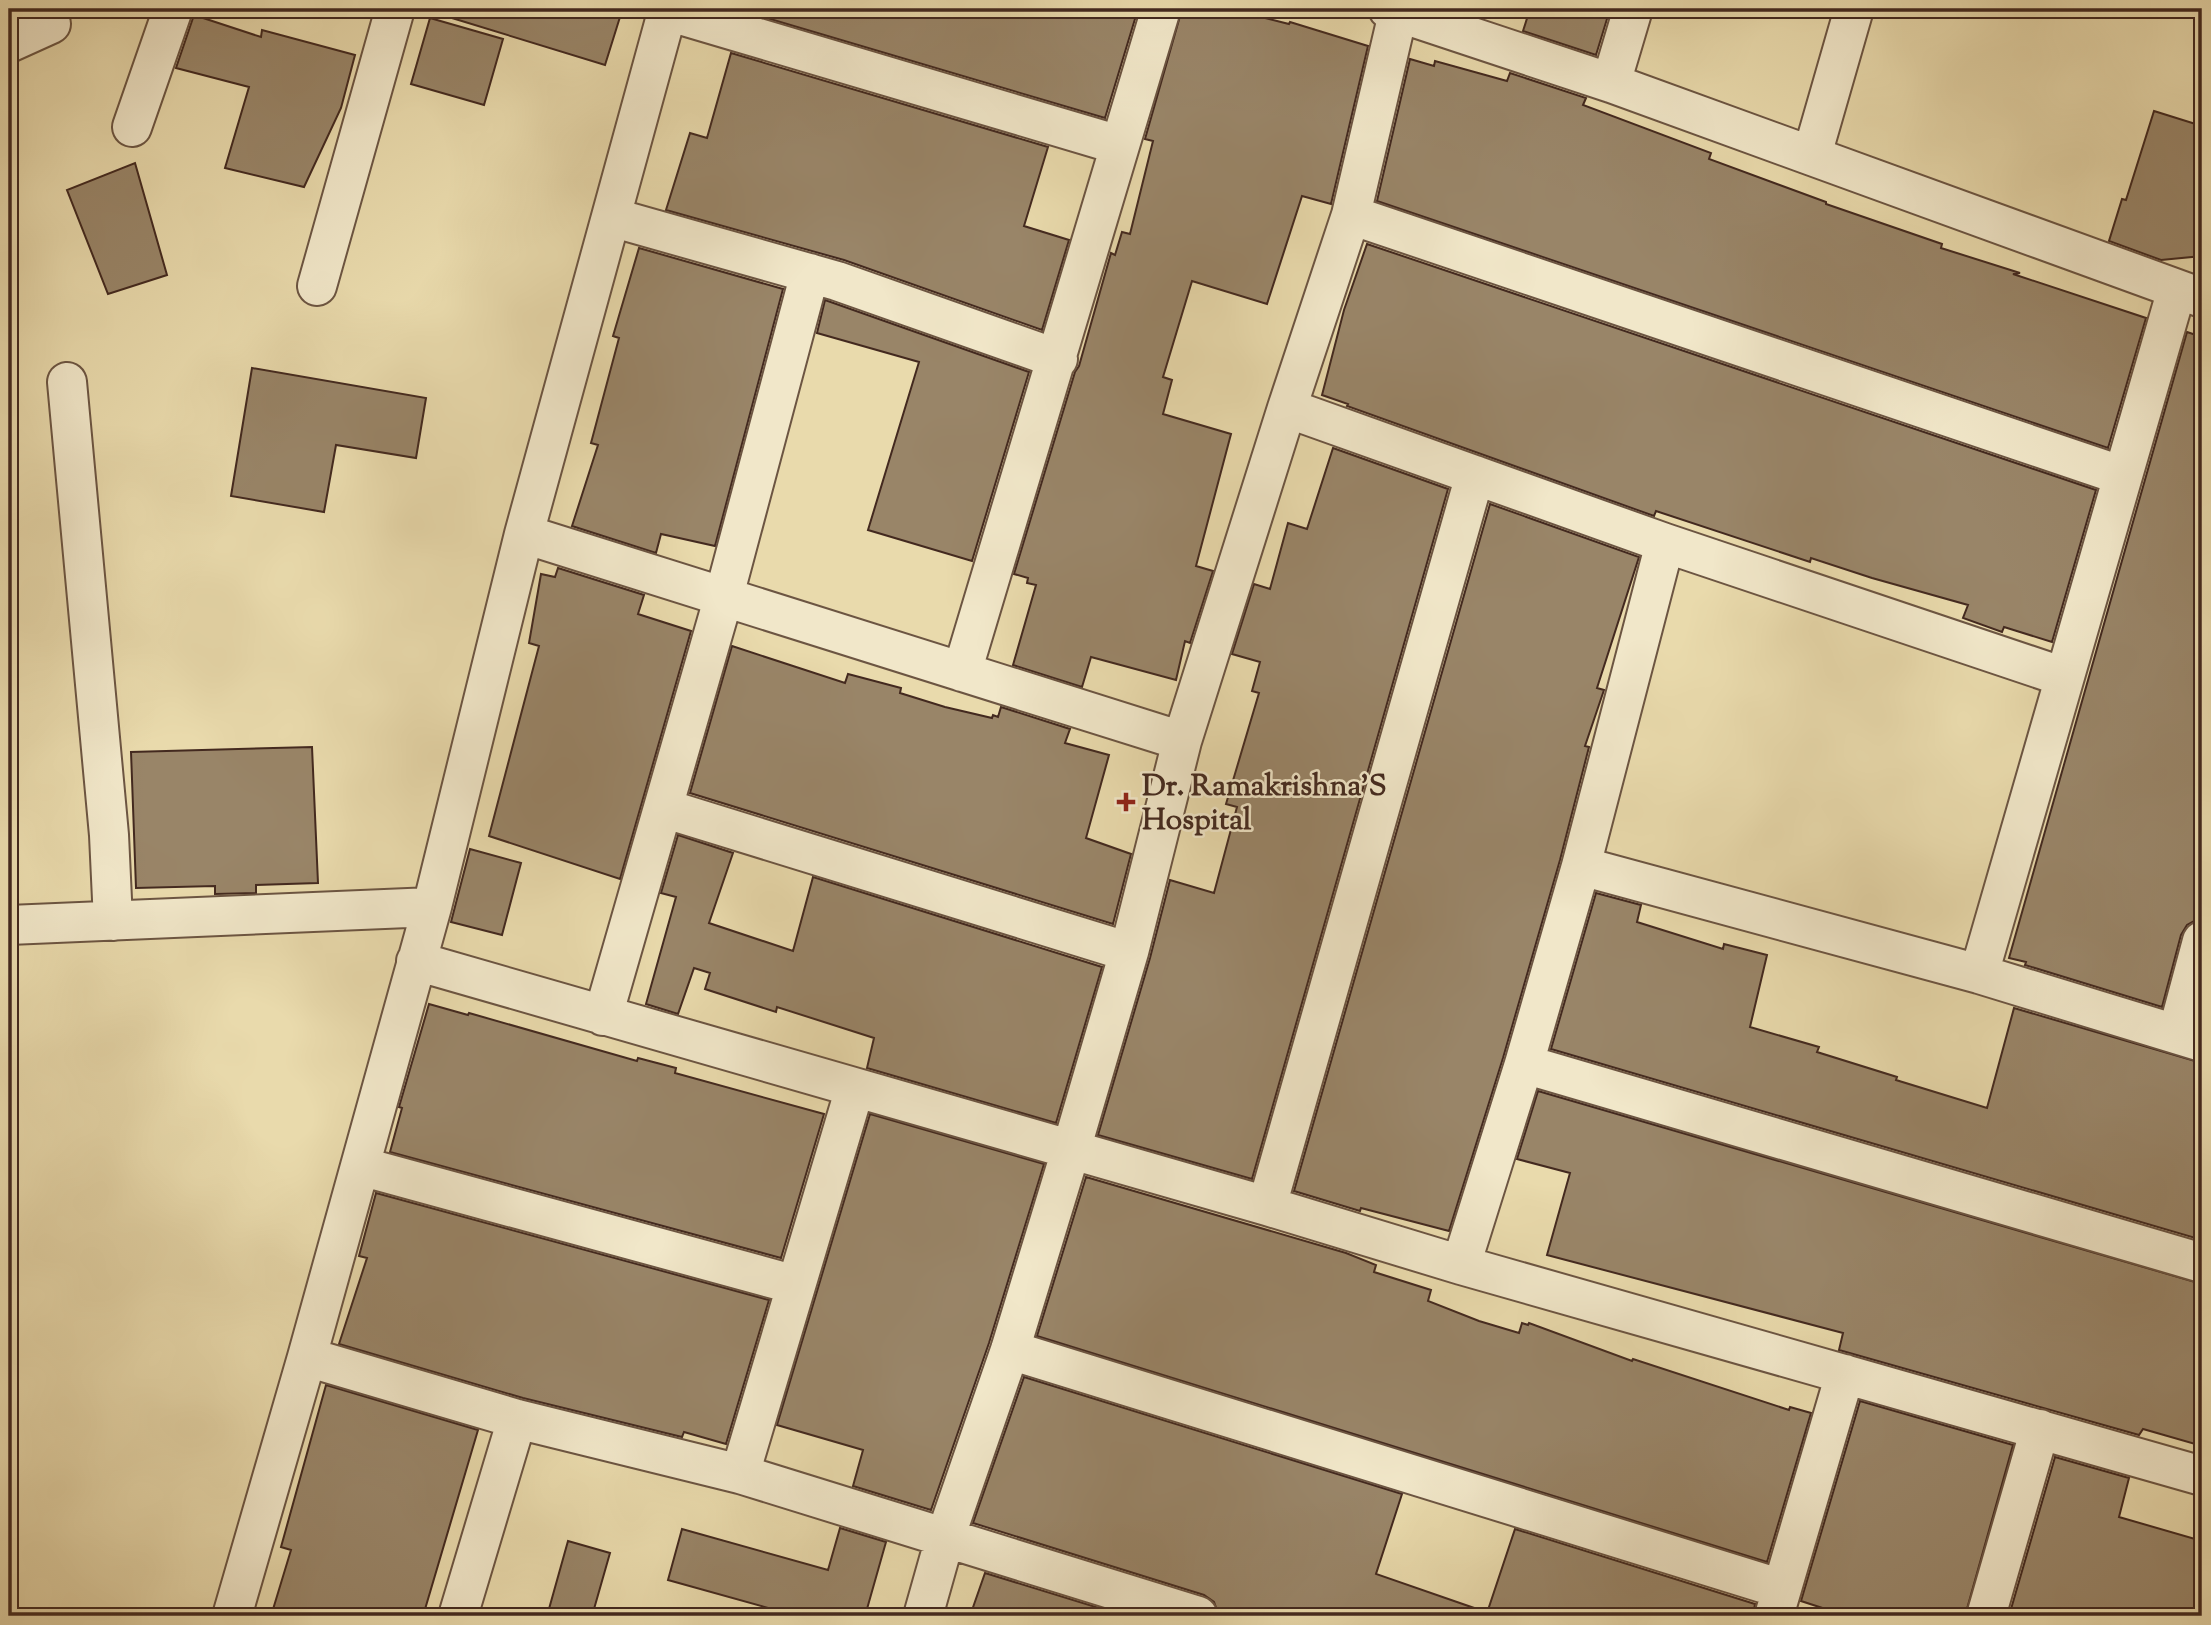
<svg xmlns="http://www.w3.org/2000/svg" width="2211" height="1625" font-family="'Sorts Mill Goudy',serif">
<rect width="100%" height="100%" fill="#e9daac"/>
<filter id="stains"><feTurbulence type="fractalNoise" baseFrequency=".00286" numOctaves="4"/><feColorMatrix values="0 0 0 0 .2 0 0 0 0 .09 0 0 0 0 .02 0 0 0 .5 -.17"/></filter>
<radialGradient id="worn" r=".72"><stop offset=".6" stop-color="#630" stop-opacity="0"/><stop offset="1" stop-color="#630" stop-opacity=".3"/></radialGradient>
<!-- building -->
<path fill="#998568" stroke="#43291f" stroke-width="2" d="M454,9h137l29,8 -15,48 -153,-47z
M744,9h394l-33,109 -362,-107z
M1182,9h47l60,15 1,-2 78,24 -37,158 -29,-8 -35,108 -75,-23 -29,96 9,3 -9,34 68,20 -35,132 17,5 -23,72 -5,-2 -9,39 -85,-23 -9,30 -69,-22 23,-80 -9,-2 1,-5 -14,-4 61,-202 4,-6 32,-113 4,2 7,-23 8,2 23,-93 -8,-2z
M1530,9h80l-14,46 -73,-24z
M194,15l67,22 1,-7 93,25 -14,53 -37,79 -79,-19 24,-81 -73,-19z
M430,18l73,21 -19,66 -73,-21z
M731,53l317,94 -24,79 45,14 -27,90 -198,-70 -178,-50 24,-77 17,5z
M1410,59l24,7 1,-5 72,20 3,-8 76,25 -3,7 128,48 -2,6 117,43v2l116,40 -1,4 79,25 -7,1 133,44 -38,130 -731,-247z
M2154,111l48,15v130l-41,4 -52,-19 13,-42 4,1z
M135,163l32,112 -59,19 -41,-104z
M1367,244l729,246 -44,152 -48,-15 -2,5 -39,-14 5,-13 -96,-27 -61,-20 -1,4 -154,-51 -2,5 -307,-110 1,-2 -26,-9 22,-85z
M639,248l144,41 -68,257 -54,-12 -5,19 -84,-27 26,-81 -7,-2 28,-105 -6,-2z
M825,300l204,72 -57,189 -104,-31 51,-168 -102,-29z
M2187,332l15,5v583h-6l-9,5 -6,10 -19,72 -137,-42 1,-3 -17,-4z
M252,368l174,30 -10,60 -80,-13 -12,67 -93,-16z
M1333,448l115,41 -196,690 -154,-44 52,-177 20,-78 44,13 23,-86 -11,-3 33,-111 -7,-2 8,-29 -28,-8 22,-70 16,5 18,-66 19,6z
M1490,504l149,53 -42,131 7,2 -19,56 4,1 -29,113 -57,198 -54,173 -88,-23 -1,3 -66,-20z
M558,568l86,27 -6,19 53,17 -71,248 -131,-43 50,-190 -10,-3 12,-69 14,3z
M732,646l113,37 3,-9 53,14 -1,5 45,14 47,11 1,-3 5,2 3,-10 69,22 -5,14 44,12 -23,83 45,16 -18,70 -423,-131z
M312,747l6,136 -62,2v8l-41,1v-8l-79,2 -5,-136z
M678,835l55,18 -24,70 84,28 20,-74 289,90 -46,156 -189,-55 7,-30 -97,-31 -1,5 -71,-23 5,-16 -16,-5 -16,46 -32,-10 30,-107 -15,-4z
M470,849l51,14 -19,72 -51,-13z
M1596,893l45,12 -4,17 86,27 1,-5 43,11 -17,72 69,20 -2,5 80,25 -1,3 91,28 27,-100 188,55v177l-651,-191z
M429,1004l39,11 1,-2 168,48 1,-3 38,10 -1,5 149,41 -43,144 -391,-106 12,-44 -3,-1z
M1538,1091l664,193v162l-59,-17 -4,6 -300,-85 4,-17 -296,-78 23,-82 -53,-14z
M870,1114l174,50 -55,179 -58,167 -78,-24 10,-36 -86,-25z
M1086,1177l260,76 30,12 -2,7 57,18 -3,11 51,20 40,12 3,-10 6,2 1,-2 103,38 1,-2 156,51 1,-3 21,6 -44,149 -730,-226z
M376,1193l393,107 -43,144 -42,-12 -2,5 -159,-39 -184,-54 28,-86 -8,-2z
M1024,1377l378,117 -26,80 104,36 -1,6h-260l-5,-14 -10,-7 -231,-72z
M326,1385l152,45 -55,186h-152l20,-66 -10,-3z
M1860,1401l153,44 -48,171h-118l-46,-15z
M2055,1457l74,21 -10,39 83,24v47l-8,28h-185z
M840,1528l46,14 -21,74h-68l-129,-36 14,-51 146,41z
M1515,1529l240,75 -2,12h-267z
M568,1541l42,12 -18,63h-45z
M985,1573l140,43h-155z"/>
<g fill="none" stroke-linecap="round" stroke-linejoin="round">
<defs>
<path id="minor" d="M1388,9l223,74 591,215
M667,11l452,134
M9,43l42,-19
M1611,83l22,-74
M132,127l41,-118
M1812,155l42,-146
M1351,215l772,261
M611,217l226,64 221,78
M317,286l78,-277
M67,382l42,453 4,86
M1287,408l378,135 399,134
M524,534l658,207
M962,672l199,-663
M663,808l466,144
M1581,866l398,108 223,68
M9,925l423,-18
M416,961l851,245 194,59 741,211
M1979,974l198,-685
M603,1016l121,-420 86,-323
M2177,1034l25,-93
M1524,1064l678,199
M360,1166l436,119
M1267,1206l208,-731
M1461,1265l63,-201 57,-198 84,-323
M1010,1350l772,239
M307,1357l210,62 223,55 458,142
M740,1474l115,-386
M232,1616l75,-259 125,-450 92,-373 144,-525
M458,1616l59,-197
M923,1616l22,-78 65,-188 61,-200 58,-198 53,-211 105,-333 64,-193 48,-206
M1774,1616l71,-242
M1986,1616l54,-187"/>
</defs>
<!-- minor casing -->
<use href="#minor" stroke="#6c5542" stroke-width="42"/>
<!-- minor -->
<use href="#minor" stroke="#f1e7c9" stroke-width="38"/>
</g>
<!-- markers -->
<path fill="#8f2418" stroke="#f1e7c9" stroke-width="2.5" d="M1122.5 791.5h7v7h7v7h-7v7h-7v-7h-7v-7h7z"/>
<g text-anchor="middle" stroke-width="5" stroke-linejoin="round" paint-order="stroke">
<!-- poi labels -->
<g font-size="30" font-weight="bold" fill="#43291f" stroke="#f1e7c9" text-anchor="start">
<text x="1142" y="795">Dr. Ramakrishna'S<tspan x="1142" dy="34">Hospital</tspan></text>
</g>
</g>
<!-- margin -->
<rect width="2211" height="1625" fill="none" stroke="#e9daac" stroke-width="35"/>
<rect x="10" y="10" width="2190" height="1604" fill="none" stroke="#43291f" stroke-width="3.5"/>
<rect x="18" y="18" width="2176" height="1590" fill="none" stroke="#43291f" stroke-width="2"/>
<rect width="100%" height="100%" filter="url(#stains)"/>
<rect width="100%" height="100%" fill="url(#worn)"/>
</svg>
